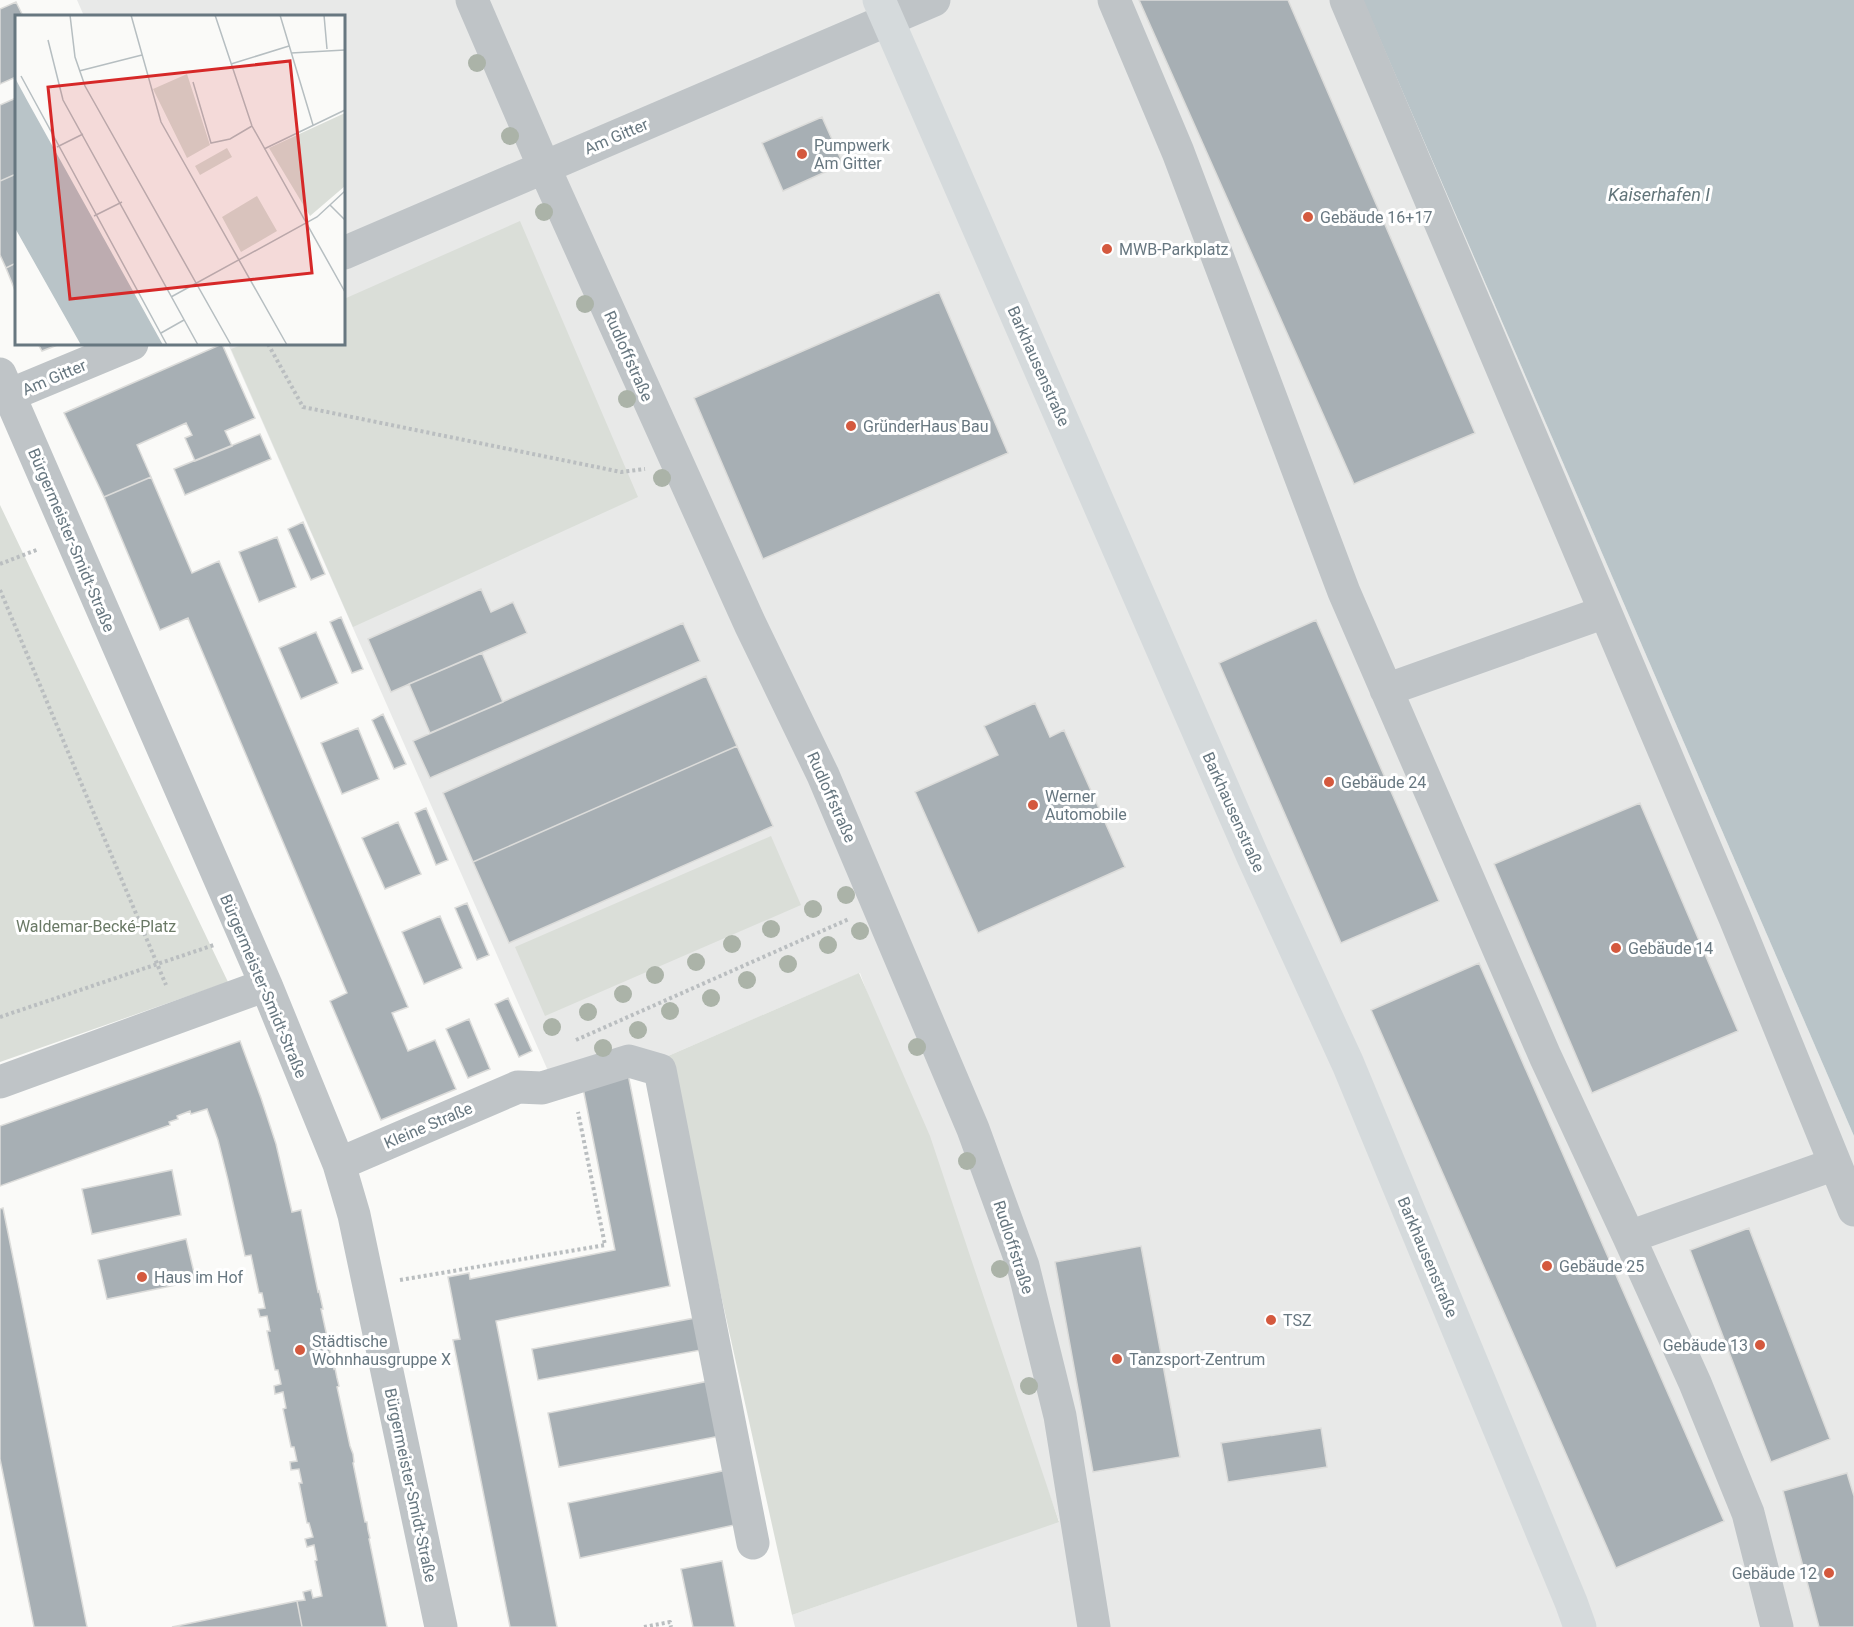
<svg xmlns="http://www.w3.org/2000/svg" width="1854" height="1627" font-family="Roboto,sans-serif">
<rect width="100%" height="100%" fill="#fafaf8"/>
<!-- built -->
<path fill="#e8e9e8" d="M77,0h1286l491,1136v491h-1059l-3,-12 267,-94 -199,-548 -192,83 -112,33 -328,-745h116v-328h-260z"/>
<!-- green -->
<path fill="#daded8" d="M520,221l118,276 -285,130 -122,-278 13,-5h100v-45z
M0,505l228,477 -228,80z
M771,836l30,69 -256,111 -30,-69z
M859,973l71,163 129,386 -267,93 -124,-559z"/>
<!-- water -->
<path fill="#b9c4c8" d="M1363,0h491v1136z"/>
<!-- building -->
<path fill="#a7afb4" stroke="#dcdcda" stroke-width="1.5" d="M1139,0h149l187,433 -121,51z
M16,2l7,14h-7v61l-16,7v-75z
M16,98v76l-16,7v-76z
M822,117l21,47 -60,27 -21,-48z
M16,174v89l-10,5 -6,-13v-74z
M16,263v30l-10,-25z
M939,292l69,161 -245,106 -69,-161z
M38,344h22l-18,7z
M222,344l33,74 -30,13 7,15 -37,15 -10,-23 7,-3 -6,-12 -49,22 14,32 -47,20 -40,-84z
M260,434l11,25 -86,36 -11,-26z
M151,477l41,96 27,-12 189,446 -16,6 16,38 27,-11 21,49 -75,31 -51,-119 17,-8 -159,-375 -28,12 -56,-133z
M303,522l22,52 -14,6 -23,-51z
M277,537l19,50 -37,15 -20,-50z
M481,589l10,23 22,-10 14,31 -136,59 -23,-53z
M341,617l22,52 -11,4 -22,-51z
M1316,620l123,281 -98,42 -122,-280z
M683,623l17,38 -270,117 -17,-37z
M316,632l22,51 -37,16 -22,-51z
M482,653l21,49 -73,31 -21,-49z
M706,676l31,70 -264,116 -30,-69z
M1035,703l15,34 14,-7 61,137 -147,66 -63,-141 83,-37 -14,-29z
M383,714l23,50 -12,5 -22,-49z
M358,728l21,51 -37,15 -21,-51z
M737,746l36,80 -264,117 -36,-81z
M1640,803l98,228 -146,62 -98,-229z
M426,808l22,52 -12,5 -21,-52z
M398,822l23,52 -36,15 -23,-51z
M467,903l22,52 -12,5 -22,-52z
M440,916l22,52 -38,16 -22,-52z
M1479,963l245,558 -108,47 -245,-558z
M508,998l24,53 -13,6 -24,-53z
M469,1019l21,50 -22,9 -22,-49z
M240,1041l21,57 15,46 16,68 9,-2 17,82 1,-1 4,18h-2l13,60 1,-1 2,10 2,8 -2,1 13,59 3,8 1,8 -1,1 12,59h2l1,8 2,8 -1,1 18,88h-85l-5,-26 8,-1 -2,-8 8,-2 2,8 9,-2 -7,-35 2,-1 -3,-15 -7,2 -2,-8 8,-2 -4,-14h-2l-8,-40h3l-3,-14 -8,1 -1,-8 7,-1 -3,-14h-3l-8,-38 3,-1 -3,-16 -8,2 -1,-8 7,-2 -3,-14h-3l-8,-39h3l-3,-15 -7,1 -2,-8 7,-1 -3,-15h-3l-8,-38 -6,1 -17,-76 -10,-40 -11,-31 -16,5 -1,-3 -13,5 1,3 -9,3 1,3 -170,61v-60z
M628,1074l42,212 -174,35 61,306h-47l-57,-287 7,-1 -12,-62 21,-4 1,6 145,-29 -33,-167z
M172,1170l9,45 -89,19 -10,-45z
M3,1208l84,419h-53l-34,-168v-250z
M1749,1228l81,211 -59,23 -81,-212z
M186,1239l10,42 -89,18 -9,-39z
M1141,1246l39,211 -87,15 -38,-210z
M695,1318l6,32 -163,30 -6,-31z
M709,1381l11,55 -161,31 -11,-54z
M1321,1428l6,39 -99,15 -7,-39z
M727,1470l12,54 -159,34 -12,-55z
M1847,1473l7,23v131h-35l-36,-136z
M722,1561l13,66h-42l-12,-58z
M297,1601l5,26h-130z"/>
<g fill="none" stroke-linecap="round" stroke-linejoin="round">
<!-- path -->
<path stroke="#babec0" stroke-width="4" stroke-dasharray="3 3" stroke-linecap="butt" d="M268,344l35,63 318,65 24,-3
M0,564l39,-15
M0,590l166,395
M0,1017l214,-72
M576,1040l273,-121
M400,1280l205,-35 -27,-133
M644,1627l26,-5 1,5"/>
<!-- minor -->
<path stroke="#bfc4c7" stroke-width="33" d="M472,0l72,167 206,457 73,151 150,354 50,137 37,150 34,211
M1114,0l64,152 166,440 201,464 84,181 66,146 53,130 29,114
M1346,0l389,918 119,292
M344,253l590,-253
M0,374l266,611 73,179 15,51 87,412
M0,399l132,-55
M1386,690l219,-78
M0,1082l266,-97
M339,1164l179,-77 24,1 87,-27 31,9 93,473
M1629,1237l206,-73"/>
<!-- major -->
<path stroke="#d5dadc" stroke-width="33" d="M879,0l374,857 95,207 223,538 9,25"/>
</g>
<!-- trees -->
<g fill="#abb3a8">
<circle cx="477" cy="63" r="9"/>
<circle cx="510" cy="136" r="9"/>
<circle cx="544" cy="212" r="9"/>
<circle cx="585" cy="304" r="9"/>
<circle cx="627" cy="399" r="9"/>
<circle cx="662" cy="478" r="9"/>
<circle cx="846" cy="895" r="9"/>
<circle cx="813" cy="909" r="9"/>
<circle cx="771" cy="929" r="9"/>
<circle cx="860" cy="931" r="9"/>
<circle cx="732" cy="944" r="9"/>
<circle cx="828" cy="945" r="9"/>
<circle cx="696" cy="962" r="9"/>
<circle cx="788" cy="964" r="9"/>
<circle cx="655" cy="975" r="9"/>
<circle cx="747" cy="980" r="9"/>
<circle cx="623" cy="994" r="9"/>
<circle cx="711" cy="998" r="9"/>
<circle cx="670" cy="1011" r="9"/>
<circle cx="588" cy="1012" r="9"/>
<circle cx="552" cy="1027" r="9"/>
<circle cx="638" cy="1030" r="9"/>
<circle cx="917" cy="1047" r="9"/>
<circle cx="603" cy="1048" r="9"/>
<circle cx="967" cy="1161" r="9"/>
<circle cx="1000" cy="1269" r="9"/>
<circle cx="1029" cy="1386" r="9"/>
</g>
<!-- markers -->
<g fill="#d4593e" stroke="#fff" stroke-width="2">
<circle cx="802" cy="154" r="6"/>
<circle cx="1308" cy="217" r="6"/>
<circle cx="1107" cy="249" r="6"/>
<circle cx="851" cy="426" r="6"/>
<circle cx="1329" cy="782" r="6"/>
<circle cx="1033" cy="805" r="6"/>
<circle cx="1616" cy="948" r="6"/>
<circle cx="1547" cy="1266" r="6"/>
<circle cx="142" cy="1277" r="6"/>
<circle cx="1271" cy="1320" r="6"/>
<circle cx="1760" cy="1345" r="6"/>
<circle cx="300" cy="1350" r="6"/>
<circle cx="1117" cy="1359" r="6"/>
<circle cx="1829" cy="1573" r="6"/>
</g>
<g text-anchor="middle" stroke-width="6" stroke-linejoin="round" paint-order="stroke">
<!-- street labels -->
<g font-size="16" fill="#677780" stroke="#fff">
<text transform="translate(616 136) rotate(-23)" y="6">Am Gitter</text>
<text transform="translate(629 356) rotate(66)" y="6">Rudloffstraße</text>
<text transform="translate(1039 366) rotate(66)" y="6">Barkhausenstraße</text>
<text transform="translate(54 377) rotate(-23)" y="6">Am Gitter</text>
<text transform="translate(72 540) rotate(67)" y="6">Bürgermeister-Smidt-Straße</text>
<text transform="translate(832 797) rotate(66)" y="6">Rudloffstraße</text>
<text transform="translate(1234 812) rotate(66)" y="6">Barkhausenstraße</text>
<text transform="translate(264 986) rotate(67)" y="6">Bürgermeister-Smidt-Straße</text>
<text transform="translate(428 1125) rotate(-23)" y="6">Kleine Straße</text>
<text transform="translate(1014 1247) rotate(72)" y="6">Rudloffstraße</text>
<text transform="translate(1428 1257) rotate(67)" y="6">Barkhausenstraße</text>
<text transform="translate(411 1485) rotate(78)" y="6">Bürgermeister-Smidt-Straße</text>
</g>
<!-- poi labels -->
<g font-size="16" fill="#677780" stroke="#fff" text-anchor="start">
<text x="814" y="151">Pumpwerk<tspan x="814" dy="18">Am Gitter</tspan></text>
<text x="1320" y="223">Gebäude 16+17</text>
<text x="1119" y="255">MWB-Parkplatz</text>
<text x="863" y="432">GründerHaus Bau</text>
<text x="1341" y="788">Gebäude 24</text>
<text x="1045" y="802">Werner<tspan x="1045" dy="18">Automobile</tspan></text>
<text x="1628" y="954">Gebäude 14</text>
<text x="1559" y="1272">Gebäude 25</text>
<text x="154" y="1283">Haus im Hof</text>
<text x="1283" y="1326">TSZ</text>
<text x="312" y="1347">Städtische<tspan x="312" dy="18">Wohnhausgruppe X</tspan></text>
<text x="1748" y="1351" text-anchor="end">Gebäude 13</text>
<text x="1129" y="1365">Tanzsport-Zentrum</text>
<text x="1817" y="1579" text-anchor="end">Gebäude 12</text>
</g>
<!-- park labels -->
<g font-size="16" fill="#6a7966" stroke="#fff">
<text x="96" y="932">Waldemar-Becké-Platz</text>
</g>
<!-- water labels -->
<g font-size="18" font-style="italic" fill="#62757a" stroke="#fff">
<text x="1659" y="201">Kaiserhafen I</text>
</g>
</g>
<!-- overview -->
<g transform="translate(15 15)">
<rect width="330" height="330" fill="#fafaf8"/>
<path d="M172,59l23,71 -23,13 -34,-69zM330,98v73l-35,30 -41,-68zM212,133l5,9 -32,18 -5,-9zM242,181l20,35 -36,21 -19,-35z" fill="#daded8"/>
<path d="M0,63l13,24 135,243h-82l-66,-117z" fill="#b9c4c8"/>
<path fill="none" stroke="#b6bec1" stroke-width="1.5" d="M55,0l5,42 10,29 146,259M116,0l30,107 126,223M200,0l37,111 93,166M265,0l33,110M309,0l3,34M33,25l15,60 135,245M276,38l54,-3M216,49l58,-18M64,56l63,-16M6,61l146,269M178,67l18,61 19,-4 22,-13M42,132l26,-13M249,134l81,-39M315,190l15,15M79,201l28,-14M156,282l146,-80 28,-26M146,318l23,-13"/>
<path fill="#d62828" fill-opacity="0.15" stroke="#d62828" stroke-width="3" d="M275,46l22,212 -242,26 -22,-212z"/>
<rect width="330" height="330" fill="none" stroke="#677780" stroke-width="3"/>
</g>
</svg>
